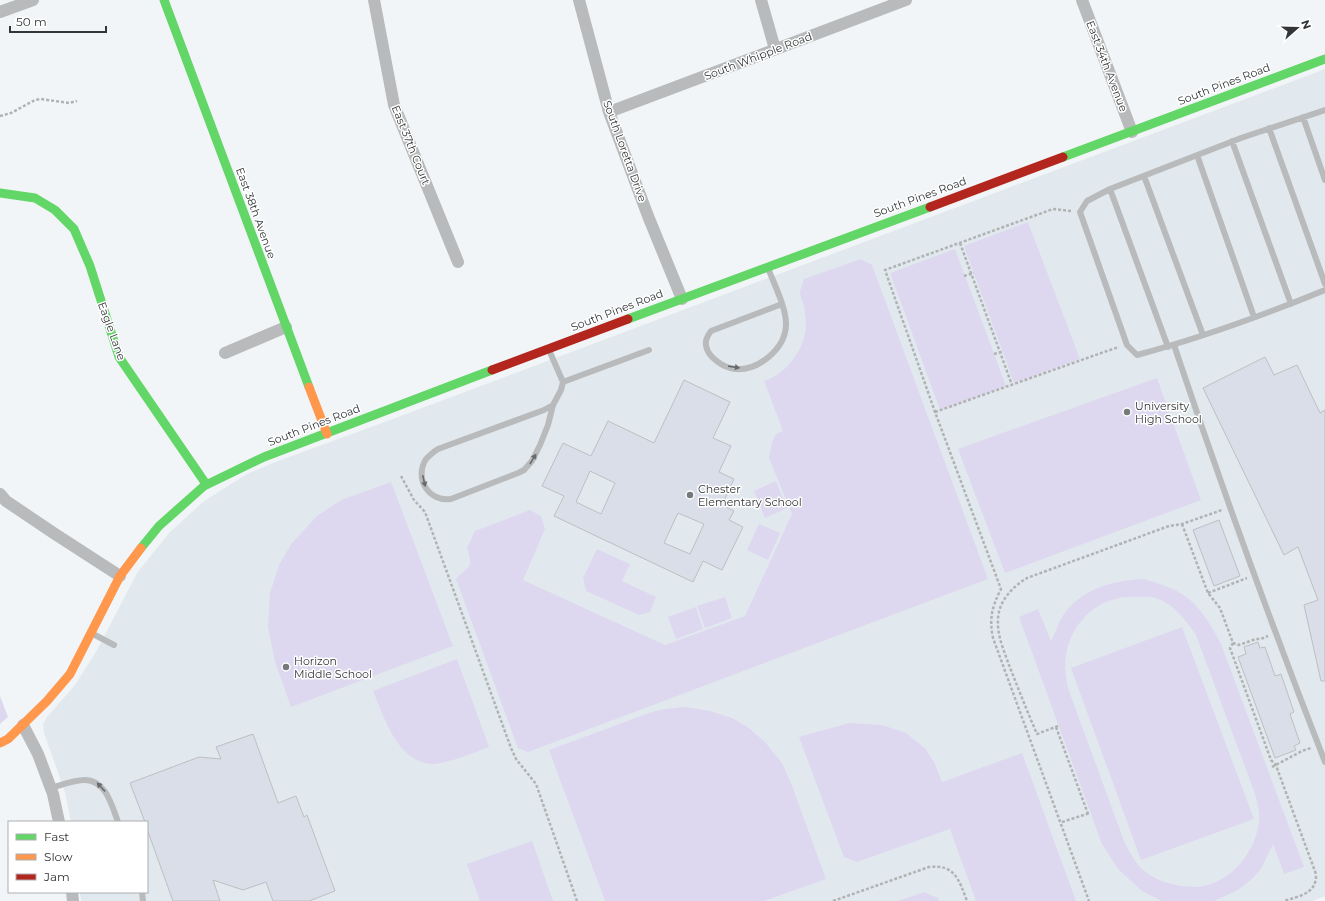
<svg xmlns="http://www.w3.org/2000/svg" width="1325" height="901" font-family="Montserrat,sans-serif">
<rect width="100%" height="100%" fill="#f2f5f7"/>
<!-- built -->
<path fill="#e1e9ee" d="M1325,69v827l-13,5h-1231l-1,-9h67v-70h-76l-6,-30 -21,-59 -1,-9 4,-7 28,-32 22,-35 40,-77 32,-40 35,-32 43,-27 31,-13 112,-41z"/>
<!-- green -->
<path fill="#ddd8ef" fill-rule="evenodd" d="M1028,222l52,137 -66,24 -50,-137z
M955,249l51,137 -66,24 -50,-137z
M861,259l11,6 116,314 -460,173 -10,-4 -62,-169c13,-14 18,-10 11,-31l8,-17 55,-21 11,6 4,13 -22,51 142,65 80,-29 47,-102 -23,-56 3,-16 4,-8 7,-3 -19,-50c24,-8 43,-34 42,-60 -1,-5 -1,-10 -2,-15 -1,-4 -3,-8 -4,-12 0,-5 3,-11 4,-15z
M1157,378l44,122 -196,73 -47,-124z
M776,481l11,27 -22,10 -11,-27z
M391,482l62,164 -162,61 -16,-45 -7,-35 2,-34 9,-28 13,-22 25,-27 24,-16z
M759,524l21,9 -12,27 -21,-10z
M597,549l33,15 -8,17 34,16 -6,15 -11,3 -53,-24 -3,-13z
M1144,579c13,4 27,8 38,15 17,10 30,33 39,50l83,223 -20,7 -11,-30 -12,25 -9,10 -14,11 -24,11h-52l-20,-10 -24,-22 -16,-25 -83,-227 19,-8 13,32c4,-7 6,-15 10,-22 16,-29 52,-39 83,-40zM1135,597c5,0 10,0 16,0 21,4 34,22 45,38l59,159c3,11 6,22 3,33 -5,29 -31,58 -61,60 -5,0 -11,-1 -16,-1 -12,-2 -24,-6 -34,-13 -11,-8 -17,-20 -23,-32l-56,-153c-2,-11 -4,-22 -2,-33 4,-26 24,-51 50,-56 6,-2 13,-2 19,-2z
M725,597l7,21 -27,10 -8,-22z
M696,607l7,22 -27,10 -8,-22z
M1182,627l72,192 -113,41 -70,-192z
M457,659l32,88c-13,5 -45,18 -58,17 -34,-3 -47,-47 -58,-73z
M0,696l8,21 -8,7z
M685,707l25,4 22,7 17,10 16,14 17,21 9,20 35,96 -62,22h-159l-56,-151 100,-37 15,-4z
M849,723l33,2 24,8 19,15 10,16 7,18 80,-29 54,148h-100l-26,-72 -93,33 -13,-5 -45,-120z
M532,841l21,60h-73l-13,-37z
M924,892l14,6 1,3h-41z"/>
<!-- building -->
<path fill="#d9dee9" stroke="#bdbfc1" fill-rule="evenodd" d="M1265,357l9,18 23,-10 23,48 5,-3v271h-4l-17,-76 14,-5 -20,-53 -14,8 -81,-167z
M684,380l46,22 -17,36 18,8 -12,26 15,7 -12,26 12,6 -5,9 14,7 -21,43 -19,-9 -10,21 -139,-66 10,-20 -22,-10 21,-43 28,13 17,-35 46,22zM590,471l25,12 -14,31 -25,-12zM678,513l26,11 -14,30 -26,-11z
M1219,520l21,56 -26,10 -21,-56z
M1258,642l2,6 5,-1 10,29 6,-2 13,38 -4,2 10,29 -6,3 2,4 -21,8 -37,-101 8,-3 -2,-7z
M253,734l25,69 18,-7 8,21 3,-2 28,76 -26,10h-36l-7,-19 -23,8 -30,-10 7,21h-47l-26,-72v-7h-2l-15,-39 69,-26 22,2 -5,-12z"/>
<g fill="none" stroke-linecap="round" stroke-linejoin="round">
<!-- path -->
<path stroke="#b1b3b3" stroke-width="2.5" stroke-dasharray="3 2" stroke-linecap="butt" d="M0,116l11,-3 24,-13 6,-1 28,4 8,-2
M1071,211l-18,-2 -168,61 50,142 66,177c-9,18 -12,29 -8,49l96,263
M960,243l52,142
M964,276l10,-3
M994,354l8,-2
M935,412l169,-60 15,-5
M401,476l13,24 11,12 86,236 5,11 20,25 41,117
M1182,524l26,69 12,15 13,35 6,2 17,-6h5l7,-3
M1208,593l39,-15
M1233,643l-3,5 41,112 5,5 2,6 38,103c1,20 -17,22 -32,27
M1058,726l-21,8c-10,-23 -19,-46 -28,-69 -5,-14 -12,-30 -11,-45 0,-18 14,-33 29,-42l142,-52 13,-2 40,-14
M1056,727l32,87
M1272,767l30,-16 9,-3
M1062,822l28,-9
M833,901l96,-34c26,-3 30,13 38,34"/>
<!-- lane -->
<path stroke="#b8babb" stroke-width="6" d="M1325,110l-84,28 -131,51 -23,12 -7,11 47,133 10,10c64,-17 127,-40 188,-65
M1303,117l22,63
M1269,128l56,156
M1232,141l59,163
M1197,155l57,162
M1144,176l59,159
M1110,189l58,158
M768,268c6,16 18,39 18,56 0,24 -27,47 -51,45 -11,-1 -28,-12 -29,-24 -1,-5 2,-10 5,-14l71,-27
M1174,345c47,140 97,279 151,417
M549,350l14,32 -2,8 -8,15 -5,20 -8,20 -8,16 -8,9 -6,3 -67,26c-23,3 -37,-21 -25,-40 4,-4 7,-7 12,-10l106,-39 9,-5
M563,382l86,-32
M93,634l21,11
M51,788c10,-3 23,-8 34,-8 21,0 27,26 33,42
M142,892l1,9"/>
<!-- street -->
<path stroke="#b8babb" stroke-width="12" d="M374,0l20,105 64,157
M579,0l30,112 39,104 34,83
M761,0l14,49
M1082,0l50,132
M0,12l33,-12
M609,112l297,-112
M225,353l61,-26
M0,494l6,7 49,33 65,42
M23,725l15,29 15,40 6,28
M72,892l1,9"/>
<!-- fast -->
<path stroke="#63d668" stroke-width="9" d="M164,0l145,387
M1063,157l262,-98
M0,193l35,5 20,12 19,19 16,37 29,91 87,127 -2,2
M628,319l302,-112
M141,548l18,-22 45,-40 60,-29 228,-87"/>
<!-- slow -->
<path stroke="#ff974d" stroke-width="9" d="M309,387l18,47
M0,743l8,-4 39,-38 23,-27 50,-98 21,-28"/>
<!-- jam -->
<path stroke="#b3261e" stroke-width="9" d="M930,207l133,-50
M492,370l136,-51"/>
</g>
<!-- one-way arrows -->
<defs><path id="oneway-solid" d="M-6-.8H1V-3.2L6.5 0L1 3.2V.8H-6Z"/></defs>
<g fill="#686a6c">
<use href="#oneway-solid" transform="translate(734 367) rotate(8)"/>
<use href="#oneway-solid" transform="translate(533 459) rotate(-59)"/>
<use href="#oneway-solid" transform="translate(424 481) rotate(77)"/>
<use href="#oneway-solid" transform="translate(101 787) rotate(-133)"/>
</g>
<!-- markers -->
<g fill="#76787a" stroke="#fff" stroke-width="1.5">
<circle cx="1127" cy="412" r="4"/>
<circle cx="690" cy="495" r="4"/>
<circle cx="286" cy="667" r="4"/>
</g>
<g text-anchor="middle" stroke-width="3" stroke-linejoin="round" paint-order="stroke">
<!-- street labels -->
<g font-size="11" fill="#333537" stroke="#fff">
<text transform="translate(758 56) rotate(-21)" y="4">South Whipple Road</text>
<text transform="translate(1107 66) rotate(69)" y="4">East 34th Avenue</text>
<text transform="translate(1224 84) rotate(-21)" y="4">South Pines Road</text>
<text transform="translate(411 145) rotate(68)" y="4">East 37th Court</text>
<text transform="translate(625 151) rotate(70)" y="4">South Loretta Drive</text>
<text transform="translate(920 197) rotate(-20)" y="4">South Pines Road</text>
<text transform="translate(256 213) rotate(70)" y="4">East 38th Avenue</text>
<text transform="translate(617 310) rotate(-21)" y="4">South Pines Road</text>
<text transform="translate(112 331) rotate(70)" y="4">Eagle Lane</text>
<text transform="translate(314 425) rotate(-21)" y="4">South Pines Road</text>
</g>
<!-- poi labels -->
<g font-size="11" fill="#333537" stroke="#fff" text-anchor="start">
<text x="1135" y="410">University<tspan x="1135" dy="13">High School</tspan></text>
<text x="698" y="493">Chester<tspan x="698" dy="13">Elementary School</tspan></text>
<text x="294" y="665">Horizon<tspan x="294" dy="13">Middle School</tspan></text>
</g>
</g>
<!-- legend -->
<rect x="8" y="821" width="140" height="72" fill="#ffffff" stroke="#adaeaf"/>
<rect x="16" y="834" width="20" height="6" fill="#63d668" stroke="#adaeaf"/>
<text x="44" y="841" font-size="12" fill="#333537">Fast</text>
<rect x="16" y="854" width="20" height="6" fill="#ff974d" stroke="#adaeaf"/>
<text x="44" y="861" font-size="12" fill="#333537">Slow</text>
<rect x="16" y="874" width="20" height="6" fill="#b3261e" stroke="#adaeaf"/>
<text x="44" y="881" font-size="12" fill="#333537">Jam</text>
<!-- north arrow -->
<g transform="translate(1297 28) rotate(70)" stroke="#ffffff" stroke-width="3" paint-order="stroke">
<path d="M0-3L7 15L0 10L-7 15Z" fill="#333537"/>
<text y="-6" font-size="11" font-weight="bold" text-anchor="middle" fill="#333537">N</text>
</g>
<!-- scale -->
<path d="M10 26v6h96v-6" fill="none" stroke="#333537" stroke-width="2"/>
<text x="16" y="26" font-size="12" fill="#333537" stroke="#ffffff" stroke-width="3" paint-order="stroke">50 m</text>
</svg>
